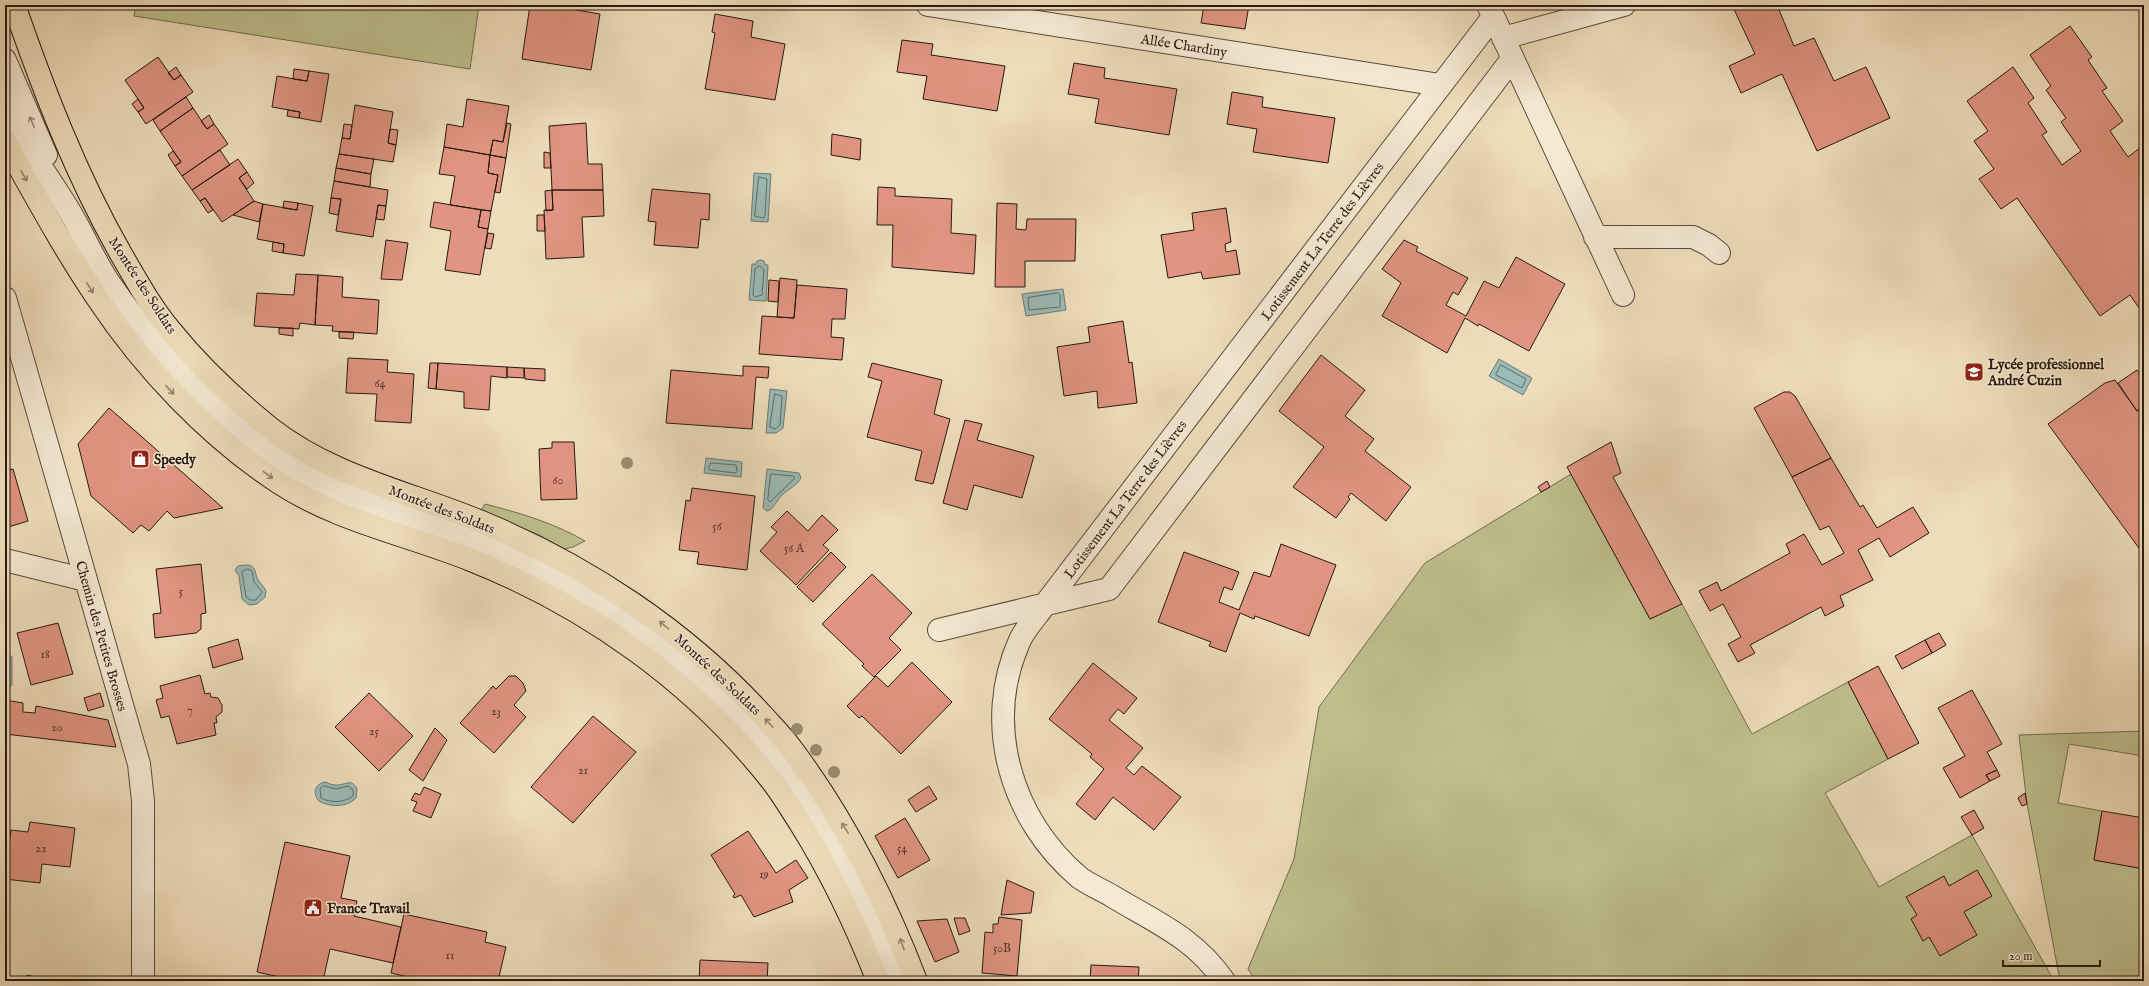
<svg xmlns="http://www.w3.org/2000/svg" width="2149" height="986" font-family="'IM FELL English',serif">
<rect width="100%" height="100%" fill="#edb"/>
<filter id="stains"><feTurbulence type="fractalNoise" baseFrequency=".005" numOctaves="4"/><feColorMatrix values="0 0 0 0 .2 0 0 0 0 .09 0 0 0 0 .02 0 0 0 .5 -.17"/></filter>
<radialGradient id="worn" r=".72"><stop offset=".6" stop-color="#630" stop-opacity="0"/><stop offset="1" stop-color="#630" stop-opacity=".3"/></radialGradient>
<!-- green -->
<path fill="#bebf8d" stroke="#726c4e" d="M136,5h343l-9,64 -336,-53z
M1571,474l79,145 32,-15 70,130 96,-52 40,77 -63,34 54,94 93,-52 82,146h-798l-8,-12 46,-110 25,-152 106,-144z
M485,504c35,9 69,19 100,37l-12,6 -9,2 -25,-14 -58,-24z
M2144,731v25l-75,-12 -11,59 44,8 -8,49 50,9v112h-84l-33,-177 -8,-69z"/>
<!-- water -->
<path fill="#9bbbb7" stroke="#6d7a74" d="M754,173l17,1 -3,48 -17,-1z
M761,260l3,1 1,4h3l-2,36 -17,-1 3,-36h4l1,-3z
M1063,289l3,21 -40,6 -4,-22z
M1499,359l33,19 -9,17 -34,-19z
M770,389l17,2 -4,37 -7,5h-10z
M706,458l36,4 -1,15 -37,-4z
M767,469l32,4 2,5c-3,7 -14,12 -19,17 -5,5 -9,15 -15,16l-4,-3z
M246,565c11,0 8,8 12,15 3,4 6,7 8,11l-1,6 -8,7 -8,1 -7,-6 -3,-23 -4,-6 3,-4z
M5,651l7,6v28l-6,6z
M325,782c3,1 7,3 10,3 10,1 16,-8 22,4l-1,9c-10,10 -26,9 -37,3 -7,-8 -4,-17 6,-19z"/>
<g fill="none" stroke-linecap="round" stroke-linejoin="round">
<!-- shore -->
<path stroke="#616a63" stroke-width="1" d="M759,177l8,2 -2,37 -2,2 -8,-2z
M760,266l4,4 -2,25 -7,2 -2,-2 2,-26z
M1058,293l2,2v12l-31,3 -1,-12z
M1501,365l25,14 -4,9 -26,-13z
M775,394l7,2 -2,29 -5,4 -5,-2z
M711,463l25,2 1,6 -1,2 -26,-3 -1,-2z
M771,474l22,2 2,2 -25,24 -2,-2z
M248,569l4,2 2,11 8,10 -6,8h-6l-4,-3 -4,-25z
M324,786l12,3 12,-3 5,4v6c-10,7 -22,7 -32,2l-1,-9z"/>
</g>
<!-- building -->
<path fill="#e09481" stroke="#27190f" d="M530,5h29v2l41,7 -9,56 -69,-11z
M1204,5h45l-4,24 -44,-6z
M1352,5h39v4l-39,-1z
M1732,5h45l17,41 20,-8 20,43 32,-14 24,51 -73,33 -35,-77 -41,19 -12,-27 26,-12z
M715,14l38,7 -2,16 34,7 -10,56 -70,-11 10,-56 -3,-1z
M2070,26l22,31 -4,3 19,28 -5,3 21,30 -13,10 18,26 13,-10 3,4v164l-14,-20 -30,21 -83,-118 -16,11 -22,-30 15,-10 -20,-28 14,-10 -21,-30 46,-34 21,31 -6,5 19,29 -5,3 20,30 19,-14 -20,-29 5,-4 -20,-28 5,-4 -21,-31z
M902,40l31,4 -2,11 74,11 -8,45 -74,-12 4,-23 -30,-4z
M158,57l16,23 7,-5 12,17 -47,32 -8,-12 6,-4 -19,-28z
M1074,63l31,5 -1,10 73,11 -8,46 -74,-12 4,-24 -31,-5z
M176,67l5,8 -7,5 -6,-7z
M294,69l15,2 -2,10 -14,-2z
M309,71l20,3 -8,48 -22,-4 1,-6 -28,-5 5,-31 30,5z
M1232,92l31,5 -1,10 73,11 -7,45 -75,-11 4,-23 -30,-5z
M186,97l7,11 -33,23 -7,-11z
M138,99l6,9 -6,4 -6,-8z
M467,99l42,7 -6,36 -10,-2 -3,15 -46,-8 3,-23 16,3z
M355,105l38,7 -5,31 8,2 -3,17 -54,-8 3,-16 8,1z
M193,108l14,21 7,-5 14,20 -46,32 -7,-10 6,-4 -21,-31z
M288,110l12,2 -1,6 -12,-2z
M209,115l5,9 -7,5 -6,-8z
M507,123l4,1 -5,34 -16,-3 3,-15 10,2z
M586,123l2,41h14l1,26h-51l-3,-64z
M344,124l8,1 -2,14 -8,-1z
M390,129l8,1 -2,15 -8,-2z
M832,134l29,5 -1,21 -29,-5z
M444,147l46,8 -2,18 10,2 -7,36 -41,-6 5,-29 -16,-2z
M220,150l10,15 -38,25 -10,-14z
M173,151l8,11 -6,4 -7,-11z
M544,152l6,1 1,15h-7z
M339,154l35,5 -3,15 -35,-6z
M490,155l16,3 -6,35 -5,-1 3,-17 -10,-2z
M238,159l9,13 -8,6 15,23 -32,21 -17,-24 -5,3 -8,-11z
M336,168l35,6 -1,13 -36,-6z
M247,172l7,11 -7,6 -8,-11z
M334,181l54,9 -2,16 -8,-1 -5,32 -37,-6 5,-32 -10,-1z
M878,187l17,1v8l57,3 -1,34 25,2 -2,39 -82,-7 1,-42h-16z
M652,189l58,5 -1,26 -8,-1 -3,29 -44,-3 2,-23 -8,-1z
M552,190l1,20 -7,1 -1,-20z
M552,190h51l1,26 -22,1 2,40 -38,2 -2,-49h9z
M205,198l8,12 -5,3 -8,-12z
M331,198l10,1 -3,16 -9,-2z
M254,201l9,3 -4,18 -26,-7z
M284,201l14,2 -1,7 -14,-2z
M434,202l47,8 -3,17 10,2 -8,46 -35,-5 6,-39 -21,-4z
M298,203l15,3 -9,50 -21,-3 1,-9 -27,-5 6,-35 34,6z
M997,203l20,1 -1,25 10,1 1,-11h49l-1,42h-50v26h-30z
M378,205l8,1 -2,14 -8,-1z
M1226,208l5,34 -6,2 1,8 10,-2 4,24 -37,5 -2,-7 -33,6 -7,-43 33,-5 -2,-17z
M481,210l10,1 -3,18 -10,-2z
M537,215h7l1,16h-8z
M488,233l6,1 -3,15 -6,-1z
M386,240l22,3 -6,37 -21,-1z
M1404,240l14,7 -2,4 52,27 -10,17 -5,-3 -7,13 20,11 18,-35 15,7 17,-31 49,27 -36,67 -50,-27 -1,2 -13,-8 -18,35 -65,-37 19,-33 -19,-14z
M273,242l11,2 -1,9 -11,-2z
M296,274l22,1 -3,50 -15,-2 -1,6 -45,-3 3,-33 37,2z
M318,275l25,2 -1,20 37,3 -2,34 -45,-3 1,-5 -18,-1z
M780,278l17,2 -3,38 -17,-1z
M769,280l10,1 -1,21 -10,-1z
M797,285l50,4 -2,30h-13l-1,18 13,1 -2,22 -83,-6 3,-38 32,2z
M1123,321l6,42 3,-1 5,41 -39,5 -1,-17 -33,5 -7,-49 33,-5 -2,-15z
M279,328h14v8l-14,-2z
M339,332h15l-1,7 -14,-1z
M1321,355l44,35 -20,26 29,23 -9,12 46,36 -25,34 -35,-28 -3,4 2,2 -14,19 -43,-31 31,-40 -45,-36z
M348,358l40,2 -1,12 27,2 -3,49 -36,-2 2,-27 -31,-1z
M430,363h8l-2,26 -8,-1z
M438,363l69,4v11l-16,-2 -2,34 -25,-2v-16l-28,-3z
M872,363l70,17 -8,34 16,5 -17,65 -18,-4 7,-29 -55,-14 15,-56 -14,-4z
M743,366l26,1 -1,11 -12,-1 -4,52 -86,-6 5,-53 72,6z
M507,367l17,1v10l-17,-1z
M524,368l21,1v12l-20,-2z
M2137,370l7,9v27l-7,5 -19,-28z
M2115,380l22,31 7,-5v149l-96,-131 57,-41z
M1784,392h6l5,4 36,62 -39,19 -38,-69z
M109,408l114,100 -49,10 -7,-7 -18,20 -8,-6 -8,8 -42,-37 -13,-52z
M965,420l17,4 -5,16 57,16 -12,42 -48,-13 -7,25 -24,-7z
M552,442h22l3,57 -36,1 -2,-51 13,-1z
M1611,442l10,31 -8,4 69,127 -32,15 -83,-152z
M1831,458l29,49 3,-2 14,23 36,-21 16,26 -39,24 -11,-19 -21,12 15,30 -33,16 4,10 -19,10 -4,-9 -71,38 5,8 -17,9 -10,-18 13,-7 -18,-33 -13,7 -11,-20 18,-9 4,9 69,-38 -4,-9 18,-10 18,31 22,-12 -15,-27 -9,4 -28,-53z
M13,469l15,52 -23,7v-57z
M1547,481l3,6 -9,5 -3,-5z
M692,488l63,8 -8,74 -50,-6 2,-12 -20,-2 7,-50 4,1z
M787,511l21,20 14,-16 16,15 -15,15 6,5 -33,35 -36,-34 17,-19 -6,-5z
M1281,544l55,21 -27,71 -54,-20 -1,3 -14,-6 -14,39 -17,-6 2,-4 -53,-20 26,-70 55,20 -7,18 -8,-3 -5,15 20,8 15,-38 16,5z
M831,552l15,15 -33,35 -16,-15z
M201,564l5,49 -5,1v15l-5,4 -41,5 -2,-24 8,-1 -5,-44z
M872,574l40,39 -23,25 12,12 -27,27 -12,-11 2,-2 -42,-40z
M58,623l15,51 -42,11 -14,-52z
M1939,633l7,12 -14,8 -7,-13z
M238,639l5,20 -30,9 -5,-20z
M1925,640l7,13 -30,16 -7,-13z
M912,662l40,40 -51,52 -39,-38 -3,2 -12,-12 29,-30 12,11z
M1093,663l44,35 -13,16 -6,-5 -9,11 34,28 -17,20 8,7 8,-9 39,31 -27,33 -41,-33 -18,23 -19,-16 28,-35 -14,-12 2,-3 -43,-35z
M1878,666l41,77 -31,16 -40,-77z
M200,675l5,19 5,-1 1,4 7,1 4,7v7l-6,5 1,6h-3l2,12 -39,9 -8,-28 -8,2 -5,-18 7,-2 -3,-12z
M509,676h7l7,7 3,8 -12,14 12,12 -32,36 -34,-30 33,-37 3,3z
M1972,690l30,54 -15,8 10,18 -11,5 4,6 -30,17 -17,-30 22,-12 -27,-48z
M100,693l4,13 -16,5 -4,-13z
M369,693l44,43 -34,35 -44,-44z
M5,700l18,3v9l12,1 1,-7 72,14 8,27 -111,-13z
M593,716l43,36 -63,71 -42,-36z
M435,728l12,12 -24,41 -14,-11z
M1997,770l3,6 -10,5 -4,-6z
M929,786l8,13 -21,13 -8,-12z
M424,787l17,7 -10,24 -18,-7 4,-9 -6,-2 4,-7 5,2z
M2025,793l2,11 -5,2 -4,-8z
M1974,810l10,18 -12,7 -11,-18z
M2102,811l42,7v51l-50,-9z
M905,818l25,42 -32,18 -23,-42z
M30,822l45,6 -5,39 -28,-3 -2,19 -35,-4 6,-49 17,2z
M748,831l28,42 20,-13 12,18 -19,12 4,12 -39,15 -13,-22 -7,3 -1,-2 2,-2 -24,-39z
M285,842l65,14 -9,42 16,3 -3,15 47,11 -8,36 -63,-14 -7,32h-26l-40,-9z
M1977,870l15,26 -28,16 13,23 -37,21 -11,-19 -6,4 -12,-22 6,-4 -11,-18 38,-21 5,10z
M1007,880l27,12 -3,21 -30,2z
M404,914l83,18 -2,10 21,5 -8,34h-72l-35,-8z
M999,917l23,3 -5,56 -35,-3 3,-41 8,1v-9h5z
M954,918h11l5,13 -11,4z
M947,919l12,33 -24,10 -18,-41z
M700,960l68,3 -1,18h-68z
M1091,965l48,2 -1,14h-48z
M27,975l23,6h-24z"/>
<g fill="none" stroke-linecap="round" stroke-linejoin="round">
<defs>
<path id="minor" d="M928,5l512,80
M1488,5l135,290
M1503,38l121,-33
M5,60l41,95
M5,108c18,35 42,66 62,99 15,24 26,51 41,74 47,69 110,140 181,185 58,36 125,48 187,74 20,9 39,19 58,29 98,50 192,115 256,205 46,64 80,134 109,207
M1595,237h98l16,8 10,8
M5,298l134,466 4,37v180
M5,560l81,20
M939,630l170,-41 403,-530
M1224,981c-29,-43 -69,-59 -112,-85 -10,-6 -22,-11 -32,-18 -69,-58 -98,-154 -60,-238 6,-13 18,-25 26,-37l447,-586"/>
<path id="major" d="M14,5c30,86 62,170 107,249 15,26 30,53 49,76 29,36 64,69 100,98 61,48 138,64 209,93 107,44 207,110 285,196 9,10 19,20 27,31 54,72 93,149 125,233
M5,142c30,53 59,107 93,157 46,69 110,137 180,183 59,39 128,52 193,78 116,46 223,122 301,221 10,13 19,28 28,42 32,51 56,102 78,158"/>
</defs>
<!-- minor casing -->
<use href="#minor" stroke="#594a3a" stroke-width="24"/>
<!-- major casing -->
<use href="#major" stroke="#27190f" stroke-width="24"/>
<!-- minor -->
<use href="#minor" stroke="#f4e9d3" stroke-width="22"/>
<!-- major -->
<use href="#major" stroke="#edb" stroke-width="22"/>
</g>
<!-- trees -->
<g fill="#998d71">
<circle cx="627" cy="463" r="6"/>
<circle cx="797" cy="729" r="6"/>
<circle cx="816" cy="750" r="6"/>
<circle cx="834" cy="772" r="6"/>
</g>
<!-- one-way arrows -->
<defs><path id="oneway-shaft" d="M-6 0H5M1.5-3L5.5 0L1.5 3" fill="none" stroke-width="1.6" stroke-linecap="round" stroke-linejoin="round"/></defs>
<use stroke="#988b7b" href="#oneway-shaft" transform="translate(32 122) rotate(-113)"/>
<g stroke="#94856e">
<use href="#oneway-shaft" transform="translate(24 176) rotate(60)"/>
<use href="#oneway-shaft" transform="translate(90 288) rotate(58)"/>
<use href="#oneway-shaft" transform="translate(170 390) rotate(47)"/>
<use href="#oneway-shaft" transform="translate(268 475) rotate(37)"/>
<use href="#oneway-shaft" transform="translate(664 625) rotate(-140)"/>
<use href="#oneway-shaft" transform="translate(769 723) rotate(-132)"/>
<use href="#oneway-shaft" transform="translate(845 828) rotate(-122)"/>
<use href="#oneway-shaft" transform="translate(902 944) rotate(-110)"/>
</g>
<!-- icons -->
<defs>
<symbol id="school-square" viewBox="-11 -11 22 22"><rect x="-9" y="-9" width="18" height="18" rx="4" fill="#8f2418" stroke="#f4e9d3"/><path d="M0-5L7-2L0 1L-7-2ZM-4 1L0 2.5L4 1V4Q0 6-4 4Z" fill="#fff"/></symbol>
<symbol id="shop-square" viewBox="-11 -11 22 22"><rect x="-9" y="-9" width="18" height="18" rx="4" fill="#8f2418" stroke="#f4e9d3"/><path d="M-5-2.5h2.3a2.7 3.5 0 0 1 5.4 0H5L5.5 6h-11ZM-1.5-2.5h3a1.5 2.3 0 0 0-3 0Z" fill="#fff"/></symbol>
<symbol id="civic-square" viewBox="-11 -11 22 22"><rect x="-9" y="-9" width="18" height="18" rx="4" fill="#8f2418" stroke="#f4e9d3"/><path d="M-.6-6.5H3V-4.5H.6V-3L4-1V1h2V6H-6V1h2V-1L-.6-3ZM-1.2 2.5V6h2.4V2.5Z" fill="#fff"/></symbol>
</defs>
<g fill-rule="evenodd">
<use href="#school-square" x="1963" y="361" width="22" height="22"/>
<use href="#shop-square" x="129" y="448" width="22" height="22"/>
<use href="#civic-square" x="302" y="897" width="22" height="22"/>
</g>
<g text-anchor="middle" stroke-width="3" stroke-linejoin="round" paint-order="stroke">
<!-- number labels -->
<g font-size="12" fill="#55382c">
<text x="380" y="387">64</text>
<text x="558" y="484">60</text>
<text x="717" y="530">56</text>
<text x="794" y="552">56 A</text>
<text x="181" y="595">5</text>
<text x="45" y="658">18</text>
<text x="190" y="714">7</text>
<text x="496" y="715">23</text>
<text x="57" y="731">20</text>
<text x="374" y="735">25</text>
<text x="583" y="774">21</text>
<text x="41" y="852">22</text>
<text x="902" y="852">54</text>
<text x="764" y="878">19</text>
<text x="1002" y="952">50B</text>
<text x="450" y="959">11</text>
</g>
<!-- street labels -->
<g font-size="14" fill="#27190f" stroke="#f4e9d3">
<text transform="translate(1184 45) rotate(9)" y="5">Allée Chardiny</text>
<text transform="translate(1322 241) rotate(-53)" y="5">Lotissement La Terre des Lièvres</text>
<text transform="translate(143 285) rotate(57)" y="5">Montée des Soldats</text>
<text transform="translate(1125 499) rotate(-53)" y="5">Lotissement La Terre des Lièvres</text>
<text transform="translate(442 509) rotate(21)" y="5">Montée des Soldats</text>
<text transform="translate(102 636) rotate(74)" y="5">Chemin des Petites Brosses</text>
<text transform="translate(718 674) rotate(43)" y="5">Montée des Soldats</text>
</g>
<!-- poi labels -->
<g font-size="14" font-weight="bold" fill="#27190f" stroke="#f4e9d3" text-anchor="start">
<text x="1988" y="369">Lycée professionnel<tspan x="1988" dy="16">André Cuzin</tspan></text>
<text x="154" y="464">Speedy</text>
<text x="327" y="913">France Travail</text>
</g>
</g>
<!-- margin -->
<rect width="2149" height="986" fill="none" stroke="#edb" stroke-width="20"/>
<rect x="6" y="6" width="2137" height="974" fill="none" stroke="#27190f" stroke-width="2"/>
<rect x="10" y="10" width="2129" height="966" fill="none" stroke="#27190f"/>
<!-- scale -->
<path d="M2003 960v6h97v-6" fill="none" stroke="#27190f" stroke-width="2"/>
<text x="2009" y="960" font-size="12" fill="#27190f" stroke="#f4e9d3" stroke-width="3" paint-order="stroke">20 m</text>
<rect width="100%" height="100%" filter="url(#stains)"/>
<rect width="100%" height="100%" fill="url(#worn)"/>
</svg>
